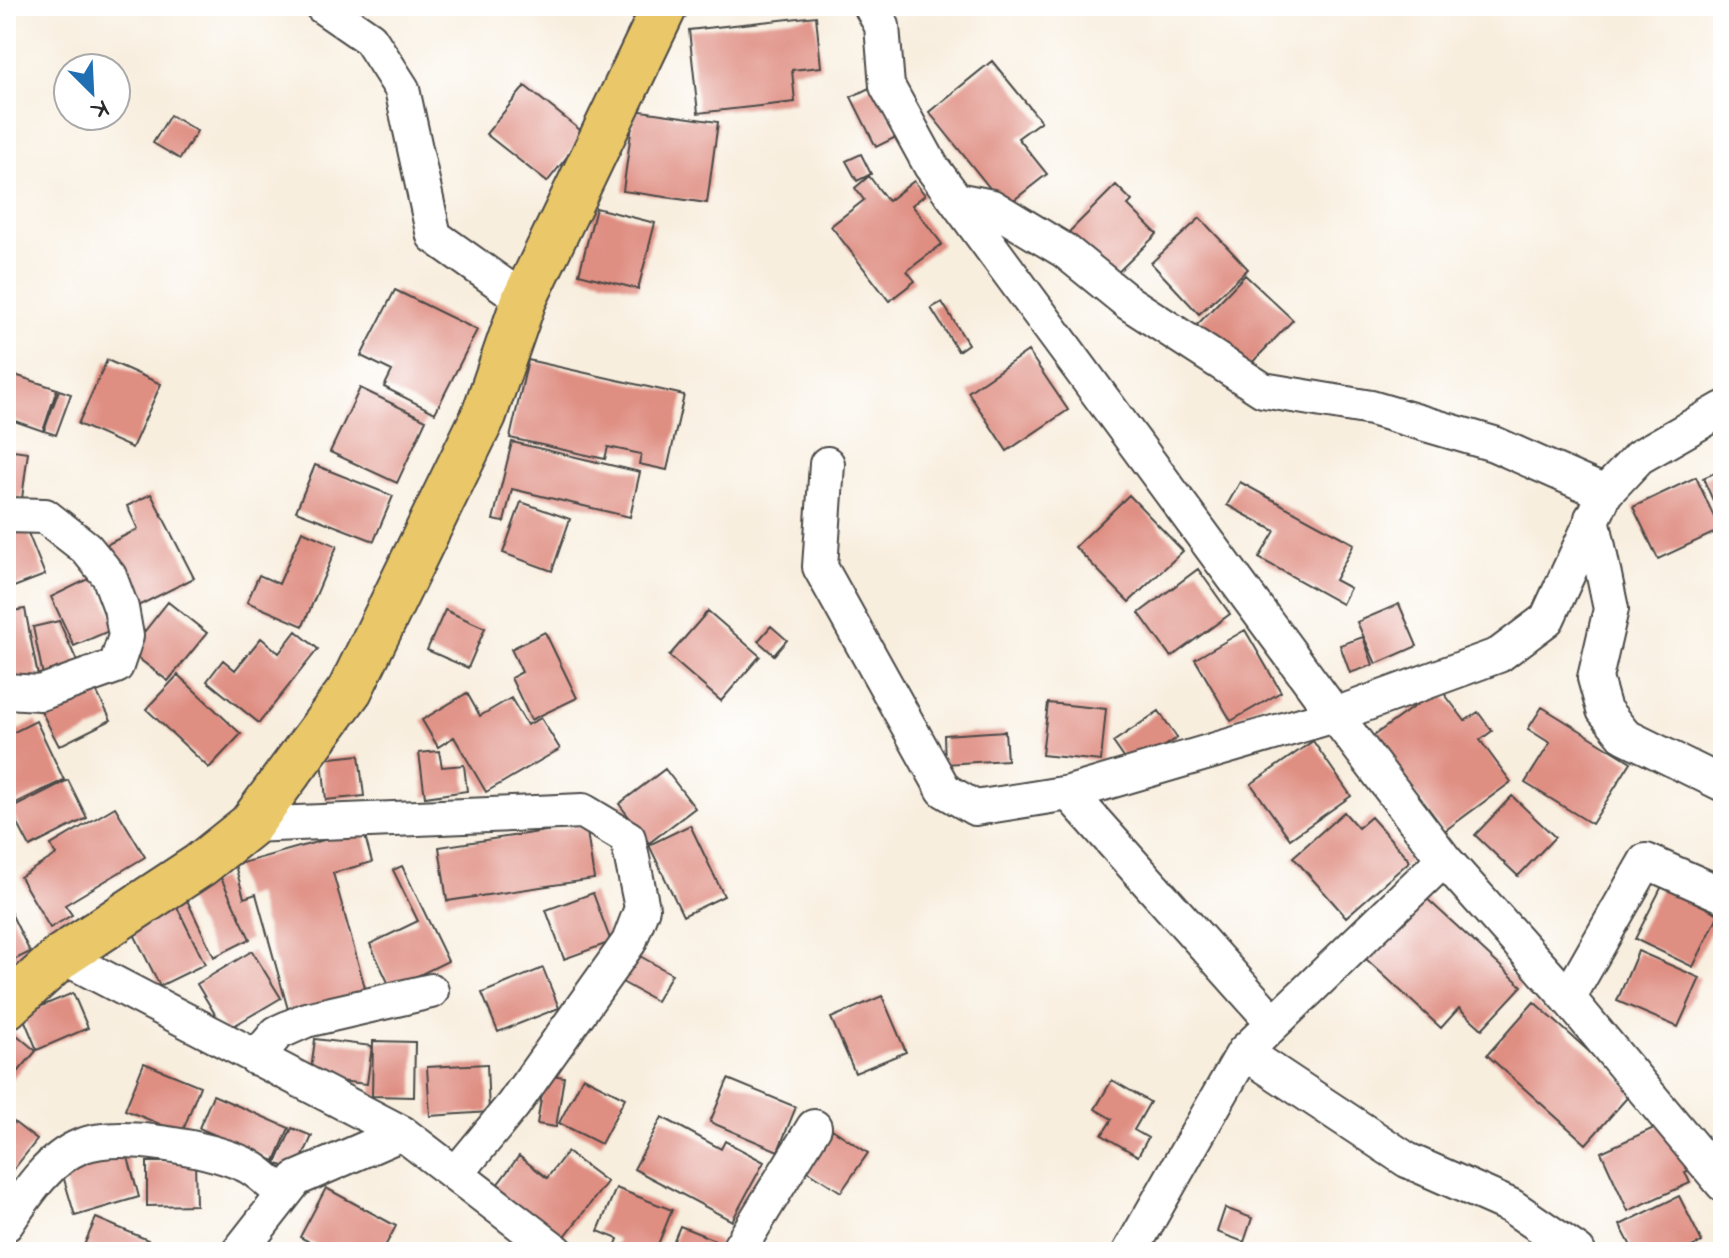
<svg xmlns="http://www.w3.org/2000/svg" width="1729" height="1258" font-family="Mynerve,sans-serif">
<rect width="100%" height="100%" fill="#fff"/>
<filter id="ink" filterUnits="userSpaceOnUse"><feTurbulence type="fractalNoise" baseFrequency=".0125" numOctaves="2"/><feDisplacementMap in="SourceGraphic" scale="16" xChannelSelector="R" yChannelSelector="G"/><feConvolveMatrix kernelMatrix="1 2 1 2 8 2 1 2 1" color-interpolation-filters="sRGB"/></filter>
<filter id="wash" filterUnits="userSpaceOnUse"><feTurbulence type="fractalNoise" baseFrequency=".006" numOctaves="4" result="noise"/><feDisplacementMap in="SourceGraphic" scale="32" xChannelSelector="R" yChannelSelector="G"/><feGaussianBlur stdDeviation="1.8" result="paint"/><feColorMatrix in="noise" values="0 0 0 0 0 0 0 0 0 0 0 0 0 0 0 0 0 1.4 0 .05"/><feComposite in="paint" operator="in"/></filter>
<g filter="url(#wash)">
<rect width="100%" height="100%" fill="#f8eede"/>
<g id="blocks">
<!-- building -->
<path fill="#df8e82" d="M816,16l5,51 -29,3 3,32 -97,11 -9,-83z
M992,61l49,60 -23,17 29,36 -42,33 -76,-95z
M875,85l25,50 -24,12 -25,-50z
M525,86l60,48 -38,48 -61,-48z
M634,110l84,12 -11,81 -84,-12z
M170,115l27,16 -17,28 -27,-16z
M861,154l10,20 -14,7 -11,-20z
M869,176l19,25 26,-20 11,14 -13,10 30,39 -35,27 8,10 -26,20 -58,-75 33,-26 -9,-12z
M1116,185l16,16 -4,4 29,29 -46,45 -44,-45z
M596,208l59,15 -17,66 -59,-15z
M1200,218l48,51 -49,45 -48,-51z
M1245,275l48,45 -52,54 -48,-45z
M395,290l82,40 -42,83 -51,-26 8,-16 -31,-15z
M942,302l26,42 -10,7 -27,-43z
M1028,351l40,59 -61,41 -39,-59z
M107,360l54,24 -29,64 -54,-24z
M528,360l156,35 -17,75 -28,-6 2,-10 -33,-7 -3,12 -95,-21z
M6,372l51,17 -14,42 -37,-13z
M360,388l66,32 -29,63 -67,-31z
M59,390l12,4 -15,41 -12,-4z
M512,442l128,30 -10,45 -118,-28 -8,33 -11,-2z
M6,449l22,3 -6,47 -16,-2z
M315,465l78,31 -19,45 -78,-30z
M1723,469v54l-20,-45z
M1696,477l24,53 -62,29 -25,-52z
M1240,482l114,62 -19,36 15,8 -8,16 -83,-46 16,-27 -48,-26z
M151,494l43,84 -58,29 -32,-61 34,-17 -11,-23z
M1129,495l54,56 -54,51 -54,-55z
M521,502l49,17 -18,52 -49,-18z
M26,528l19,47 -39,15v-54z
M302,531l35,15 -34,80 -56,-24 12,-27 20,9z
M1198,569l32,45 -59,43 -32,-44z
M94,576l24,51 -44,19 -23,-49z
M168,602l39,31 -39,48 -39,-30z
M1399,604l18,42 -41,18 -19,-42z
M25,609l15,77 -34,-5v-69z
M445,610l40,18 -17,40 -41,-18z
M708,611l52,45 -39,45 -52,-45z
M59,621l21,47 -35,17 -12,-58z
M771,626l16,14 -13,15 -16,-14z
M1245,630l36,62 -50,29 -36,-62z
M296,631l22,18 -59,74 -52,-42 16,-21 12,10 26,-32 18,15z
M545,632l32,66 -46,22 -20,-42 11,-6 -11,-23z
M1363,637l10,28 -23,8 -10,-28z
M178,675l63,59 -32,34 -63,-59z
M90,679l21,41 -52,26 -21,-41z
M1440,688l25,33 13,-9 14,19 -12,9 31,42 -68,50 -70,-96z
M467,693l13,23 31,-18 16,27 14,-7 19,31 -74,43 -32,-55 -16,10 -16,-27z
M1048,703l58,6 -5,52 -59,-6z
M1542,707l89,55 -39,62 -67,-41 25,-40 -22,-14z
M1159,711l18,27 -46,30 -18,-26z
M36,721l28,59 -58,28v-72z
M1005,731l2,29 -62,4 -1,-29z
M1313,741l38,55 -61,43 -39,-55z
M439,751l3,16 22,-2 3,26 -42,6 -6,-44z
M359,755l5,41 -38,4 -4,-41z
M665,769l30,39 -46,35 -30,-39z
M68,780l19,38 -57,29 -20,-38z
M1512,796l43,41 -37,39 -43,-41z
M115,807l30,50 -80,48 7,10 -22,13 -30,-51 36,-22 -5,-10z
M1344,812l14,16 13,-11 39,44 -64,56 -53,-60z
M586,825l8,54 -147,22 -8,-54z
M690,825l34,71 -41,20 -34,-71z
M363,829l9,33 -39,11 33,118 -77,22 -33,-119 -12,4 -9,-33z
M402,866l46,95 -57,28 -21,-45 48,-23 -25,-51z
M221,878l29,61 -36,18 -29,-61z
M1662,886l57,28 -26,53 -58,-28z
M593,893l18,49 -47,17 -18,-49z
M1423,895l99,91 -40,43 -23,-21 -18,20 -76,-70z
M6,903l24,49 -24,12z
M175,903l30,61 -45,22 -30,-60z
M252,951l29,47 -56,33 -28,-47z
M1638,951l62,27 -22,49 -61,-26z
M638,955l34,19 -16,27 -34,-19z
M543,968l16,40 -61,24 -16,-39z
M73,993l15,35 -51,22 -15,-36z
M882,996l24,56 -51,21 -24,-55z
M1534,1002l99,89 -47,53 -99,-89z
M12,1031l24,20 -30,35v-48z
M315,1039l57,7 -5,38 -57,-6z
M373,1041l42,1 -1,55 -42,-1z
M144,1063l56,23 -18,47 -57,-23z
M487,1064l2,48 -59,4 -3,-49z
M545,1074l19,3 -8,50 -19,-3z
M583,1077l42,21 -24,46 -42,-21z
M728,1079l68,28 -18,44 -68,-29z
M1112,1080l38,22 -16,28 14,8 -10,18 -36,-21 10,-16 -17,-10z
M213,1095l76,33 -14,33 -76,-33z
M6,1116l31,24 -31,39z
M662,1117l59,32 4,-8 39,21 -32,59 -98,-52z
M1667,1122l23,48 -5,2 5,11 -62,28 -27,-59z
M292,1128l20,8 -16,36 -20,-9z
M832,1129l36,24 -27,39 -36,-23z
M126,1150l13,47 -64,19 -14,-47z
M567,1152l40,30 -45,58 -68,-51 25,-33 28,22z
M147,1162h48l1,43 -49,1z
M326,1188l70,38 -14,26h-54l-28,-15z
M616,1188l56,22 -17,42h-42l5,-13 -20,-8z
M1679,1196l23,46 -20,10h-48l-14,-27z
M1225,1208l27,10 -8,24 -27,-10z
M96,1218l52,22 -6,12h-61z
M680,1226l40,16 -4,10h-47z"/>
</g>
</g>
<g filter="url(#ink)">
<use href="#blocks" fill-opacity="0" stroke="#4a4846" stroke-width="2"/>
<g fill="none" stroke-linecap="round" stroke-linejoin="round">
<defs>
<path id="minor" d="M322,6l48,33 32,50 32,147 90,64
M956,200l36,7 73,44 64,52 134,87 108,18 123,36 111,49
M827,464l-7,103 124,223 31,18 94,-15 266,-78 -404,-549 -44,-80 -5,-60 -11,-20
M6,515l39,1 41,32 23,28 12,32 5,28 -10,30 -76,27 -34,-2
M1592,518l19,91 -16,69 9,32 21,26 98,48
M1069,793l205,230
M250,825l333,-14 45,27 14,70 -13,34 -116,163 -57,69
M1444,859l-109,-144 164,-60 48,-36 58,-126 34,-36 84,-48
M1723,895l-77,-34 -78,137 155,186
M62,956l340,177 155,119
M1244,1052l163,108 104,46 67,46
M256,1058l21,-25 29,-13 125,-29
M6,1224c19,-28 42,-65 75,-78 39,-15 126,2 163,18 14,6 27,20 39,30
M239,1252l57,-73 106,-46
M737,1252l77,-125
M1130,1252l114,-200 200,-193 124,139"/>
<path id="major" d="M6,1007l56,-51 138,-91 50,-40 100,-135 134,-275 40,-115 141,-294"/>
</defs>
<!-- minor casing -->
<use href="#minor" stroke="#4a4846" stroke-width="38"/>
<!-- major casing -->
<use href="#major" stroke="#4a4846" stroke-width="48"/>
<!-- minor -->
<use href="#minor" stroke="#fff" stroke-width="34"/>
<!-- major -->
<use href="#major" stroke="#eac769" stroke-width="44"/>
</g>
</g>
<!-- margin -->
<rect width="1729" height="1258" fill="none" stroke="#fff" stroke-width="32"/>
<!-- north arrow -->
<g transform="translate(92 92) rotate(156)"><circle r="38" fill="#ffffff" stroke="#aaaaaa" stroke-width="2"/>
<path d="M0-6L14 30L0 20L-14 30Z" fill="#1f6fb2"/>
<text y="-12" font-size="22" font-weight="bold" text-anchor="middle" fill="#2b2b2b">K</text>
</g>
</svg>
